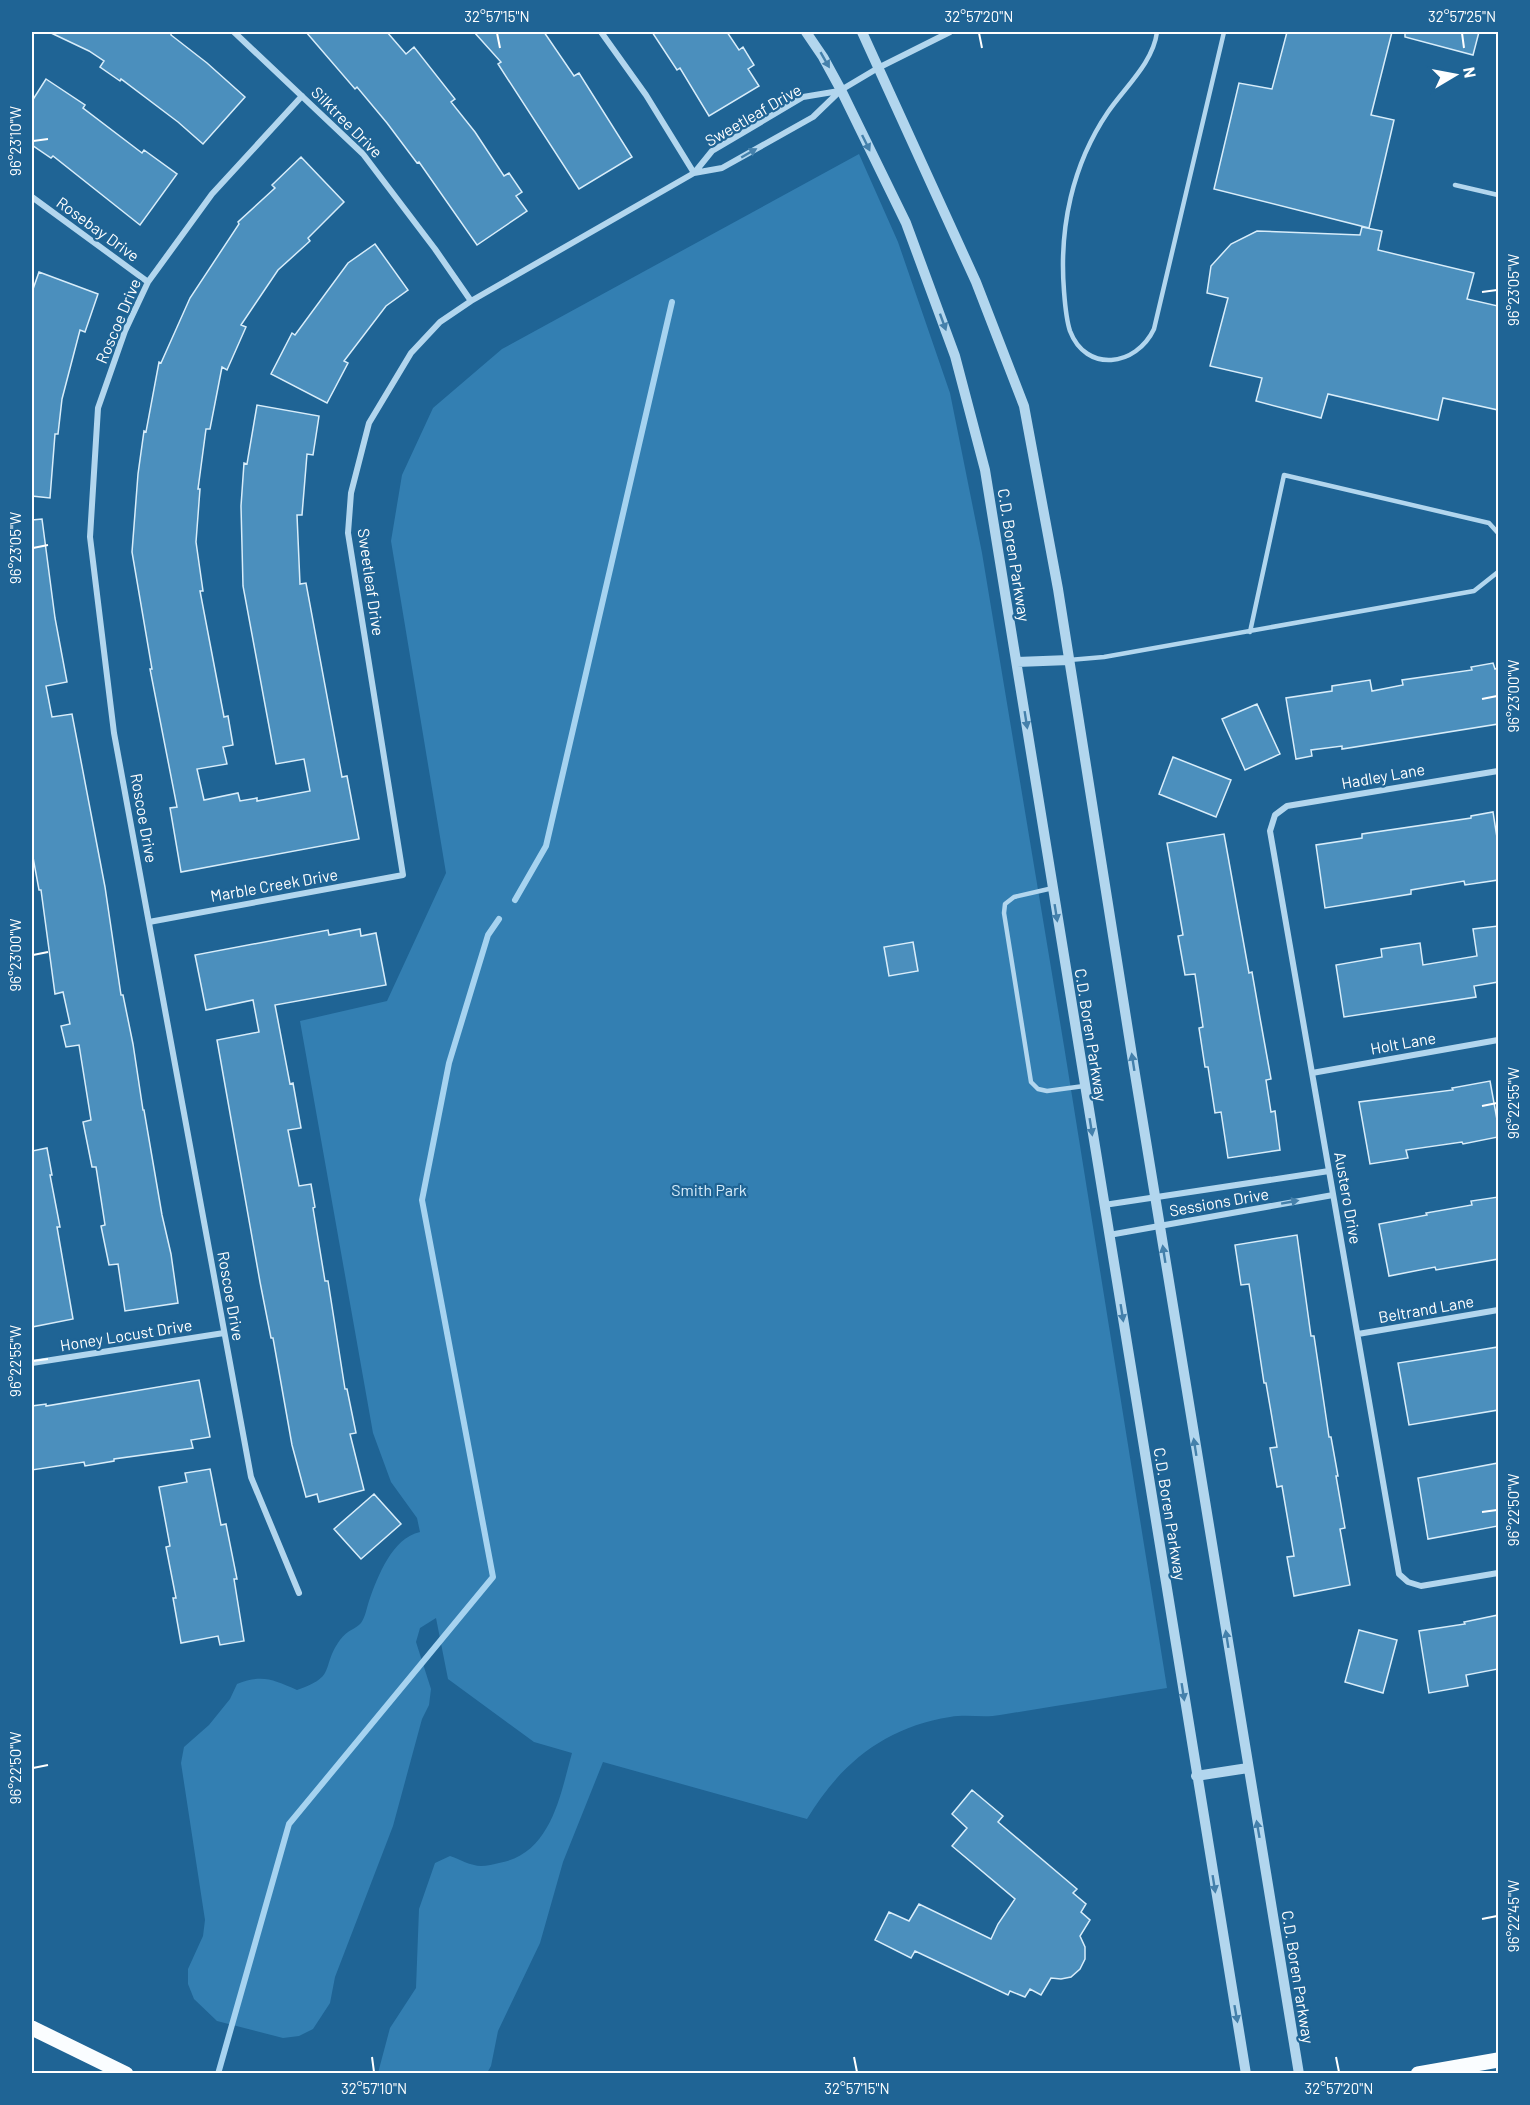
<svg xmlns="http://www.w3.org/2000/svg" width="1530" height="2105" font-family="Barlow,sans-serif">
<rect width="100%" height="100%" fill="#1f6495"/>
<!-- green -->
<path fill="#337fb2" d="M859,154l39,88 52,151 32,160 82,493 103,642c-55,9 -111,18 -167,27 -16,3 -33,-1 -50,2 -65,10 -110,47 -143,102l-204,-57 -40,100 -23,81 -42,88 -7,35 -4,7h-109l12,-45 26,-40 3,-79 16,-46 15,-7c9,3 21,10 31,10 6,0 13,-2 18,-3 52,-9 61,-67 73,-110l-38,-11 -86,-63 -12,-61 -16,10 -4,14 15,47 -2,16 -7,14 -29,107 -58,151 -5,26 -17,26 -14,7 -16,2 -66,-17 -23,-22 -6,-15v-15l15,-33 2,-16 -24,-157 3,-16 25,-22 21,-26 7,-15c26,-10 36,-4 60,6 41,-14 23,-22 43,-50 7,-10 16,-11 21,-17 4,-5 6,-16 8,-22 9,-25 23,-63 51,-69l-3,-14 -26,-36 -18,-49 -73,-412 87,-20 59,-128 -55,-332 11,-66 31,-67 69,-59z"/>
<g fill="none" stroke-linecap="round" stroke-linejoin="round">
<!-- stream -->
<path stroke="#a6d3f0" stroke-width="6" d="M515,900l31,-54 126,-544
M218,2074l71,-250 204,-247 -71,-377 27,-137 39,-128 11,-16"/>
</g>
<!-- building -->
<path fill="#4b8fbd" stroke="#d8edfa" stroke-width="1.5" d="M49,32h122v3l36,28 38,34 -42,47 -25,-22 -57,-43 -1,2 -20,-14 4,-6 -15,-10z
M306,32h81l19,22 8,-7 41,52 -4,3 24,30 29,44 5,-3 13,19 -6,4 11,15 -50,34 -58,-83 -2,1 -30,-40 -30,-36 -2,2z
M474,32h70l30,44 5,-3 53,84 -53,32 -81,-125 3,-2z
M652,32h75l12,18 4,-3 11,18 -6,4 11,17 -50,30 -29,-48 -3,2z
M1287,32h105l-21,83 23,5 -25,108 -155,-39 25,-106 33,6z
M1405,32h74l-6,23 -68,-18z
M46,79l39,26 -2,3 59,45 2,-3 33,24 -37,51 -87,-69 -2,2 -19,-13v-44z
M301,157l43,45 -36,36 2,3 -32,29 -37,55 5,2 -19,43 -5,-3 -12,62h-4l-8,60h2l-4,53 7,49h-3l24,126 4,-1 5,29 -10,2 4,17 -30,5 7,31 34,-7 2,8 17,-3v3l53,-10 -6,-32 -28,5 -33,-178 -2,-80 3,-43 3,1 10,-59 62,11 -6,39 -6,-1 -5,61h-5l3,69 6,-1 36,194 5,-1 12,63 -178,33 -11,-64 7,-1 -27,-138h2l-20,-117 6,-78 6,-43 2,1 13,-70 2,1 29,-65 49,-74 -1,-2 37,-34 -3,-3z
M1362,227l20,4 -4,19 96,23 -7,26 31,7v104l-55,-12 -5,22 -110,-26 -7,24 -65,-17 6,-23 -52,-12 18,-68 -21,-5 4,-27 20,-22 26,-13 103,4z
M375,244l33,46 -22,16 -42,55 4,2 -21,40 -56,-29 21,-41 3,2 53,-72z
M39,272l59,22 -13,38 -5,-2 -18,69 -4,35h-3l-5,64 -18,-2v-204z
M42,519l13,99 12,64 -21,4 6,31 20,-3 33,173 16,108h2l10,49 10,66h1l18,105 9,39 7,49 -53,8 -7,-47 -9,1 -8,-39 4,-1 -9,-58h-4l-9,-45 8,-2 -12,-75 -13,2 -5,-21 9,-2 -7,-32 -8,2 -14,-104h-2l-7,-38v-332z
M1493,663l2,6 3,-1v56l-156,25v-3l-31,4 1,6 -16,3 -10,-61 46,-7v-5l38,-6 2,11 31,-6 -1,-5 70,-10 -1,-3z
M1257,704l23,50 -35,16 -23,-51z
M1173,757l58,23 -15,37 -57,-23z
M1493,812l5,32v36l-33,5 -1,-4 -53,9v4l-86,14 -9,-63 46,-7v-4l109,-16v-2z
M1224,834l25,139 3,-1 8,46 11,61 -5,1 5,32 4,-1 5,39 -52,8 -7,-46 -6,1 -7,-46h-3l-6,-39 4,-1 -8,-53 -10,1 -7,-39 5,-1 -16,-92z
M1498,926v56l-24,4 2,11 -132,20 -8,-52 46,-8 -1,-8 39,-6 3,22 54,-9 -4,-27z
M360,929l1,7 15,-3 10,52 -111,20 15,79 3,-1 8,45 -13,2 11,56 12,-2 4,23 -2,1 12,73h3l17,108h2l9,44 -6,1 14,56 -45,12 -2,-8 -11,3 -14,-52 -19,-107h-2l-11,-56 -43,-242 42,-8 -6,-32 -47,10 -11,-55 133,-25 1,5z
M913,942l5,29 -29,5 -5,-29z
M1490,1081l8,44v12l-35,7 -1,-2 -56,8 2,8 -38,6 -11,-62 94,-12 -1,-2z
M47,1148l5,27h-2l10,52h-3l16,92 -41,8v-176z
M1498,1197v62l-62,11 -1,-3 -46,9 -10,-52 48,-9 -1,-2 46,-8 -1,-4z
M1297,1235l14,101h3l15,101h2l7,39h-2l9,52 -5,1 10,56 -56,11 -7,-39 7,-1 -12,-70 -5,1 -7,-39 7,-1 -11,-64h-2l-15,-99 -8,1 -6,-40z
M1498,1347v63l-89,15 -11,-62z
M199,1380l11,57 -19,3 2,8 -79,11v2l-29,5 -1,-4 -52,8v-64l14,-2v2z
M1498,1463v63l-70,13 -10,-61z
M210,1469l11,56 5,-1 11,55h-3l10,62 -24,4 -2,-9 -37,7 -8,-45h3l-10,-51 4,-1 -11,-59 28,-5 -2,-9z
M374,1494l27,30 -40,35 -27,-30z
M1498,1615v54l-32,6 2,11 -39,7 -10,-62 46,-7 -1,-2z
M1359,1630l38,10 -14,53 -38,-11z
M972,1790l31,26 -5,6 79,67 -4,4 13,11 -5,8 9,8 -10,16 5,11v12l-5,10 -9,8 -10,2 -10,-1 -10,17 -11,-6 -5,8 -15,-6 -2,4 -93,-44 -4,7 -36,-18 14,-28 20,9 10,-17 72,35 7,-15 17,-25 -63,-53 15,-18 -15,-14z"/>
<g fill="none" stroke-linecap="round" stroke-linejoin="round">
<!-- service -->
<path stroke="#b2d6ee" stroke-width="4.5" d="M1157,32c-4,31 -32,55 -49,80 -36,53 -49,116 -44,179 1,13 2,28 6,40 16,42 66,36 84,-2l70,-297
M1455,185l43,10
M1250,632l34,-157 205,48 9,10
M1069,660l35,-3 370,-66 24,-19
M1053,888l-39,9 -9,7 -1,9 27,169 7,7 9,2 37,-5"/>
<!-- minor -->
<path stroke="#b2d6ee" stroke-width="6" d="M234,32l129,122 72,95 36,52
M601,32l45,63 48,78
M695,172l17,-21 91,-54 36,-6
M32,197l116,85
M1498,771l-211,35 -12,9 -5,16 129,743 9,8 13,4 77,-13
M149,922l254,-47 -55,-342 3,-40 18,-70 42,-70 29,-31 31,-21 223,-128 28,-5 91,-51 28,-27 37,-22 72,-36
M1312,1073l186,-33
M1104,1205l225,-34
M1109,1235l224,-40
M1358,1334l140,-24
M32,1363l192,-30
M299,1593l-48,-116 -137,-744 -24,-196 8,-129 27,-77 23,-49 64,-88 90,-98"/>
<!-- tertiary -->
<path stroke="#b2d6ee" stroke-width="10" d="M806,32l17,25 18,33 65,133 49,133 30,114 261,1604
M862,32l114,250 48,124 34,183 76,479 165,1006
M1017,662l52,-2
M1196,1776l52,-8"/>
<!-- primary -->
<path stroke="#fafdff" stroke-width="15" d="M32,2028l94,46
M1418,2074l80,-14"/>
</g>
<!-- one-way arrows -->
<defs><path id="oneway-solid" d="M-6-.8H1V-3.2L6.5 0L1 3.2V.8H-6Z" transform="scale(1.5)"/></defs>
<g fill="#4480ab">
<use href="#oneway-solid" transform="translate(825 60) rotate(60)"/>
<use href="#oneway-solid" transform="translate(866 143) rotate(64)"/>
<use href="#oneway-solid" transform="translate(749 153) rotate(-30)"/>
<use href="#oneway-solid" transform="translate(943 322) rotate(70)"/>
<use href="#oneway-solid" transform="translate(1026 720) rotate(81)"/>
<use href="#oneway-solid" transform="translate(1056 913) rotate(81)"/>
<use href="#oneway-solid" transform="translate(1133 1062) rotate(-99)"/>
<use href="#oneway-solid" transform="translate(1091 1127) rotate(81)"/>
<use href="#oneway-solid" transform="translate(1290 1202) rotate(-10)"/>
<use href="#oneway-solid" transform="translate(1164 1254) rotate(-99)"/>
<use href="#oneway-solid" transform="translate(1122 1313) rotate(81)"/>
<use href="#oneway-solid" transform="translate(1195 1447) rotate(-99)"/>
<use href="#oneway-solid" transform="translate(1227 1639) rotate(-99)"/>
<use href="#oneway-solid" transform="translate(1183 1692) rotate(81)"/>
<use href="#oneway-solid" transform="translate(1258 1829) rotate(-100)"/>
<use href="#oneway-solid" transform="translate(1214 1884) rotate(81)"/>
<use href="#oneway-solid" transform="translate(1236 2014) rotate(80)"/>
</g>
<!-- ticks -->
<path fill="none" stroke="#fff" stroke-width="2" d="M497,33l3,15M979,33l3,15M1462,33l2,15M33,141l15,-2M1482,292l15,-2M33,548l15,-3M1482,699l15,-3M33,955l15,-3M1482,1106l15,-3M33,1361l15,-2M1482,1512l15,-2M33,1768l15,-3M1482,1919l15,-3M372,2057l2,15M854,2057l3,15M1336,2057l3,15"/>
<g text-anchor="middle" stroke-width="4.5" stroke-linejoin="round" paint-order="stroke">
<!-- street labels -->
<g font-size="16" fill="#fff" stroke="#1f6495">
<text transform="translate(753 115) rotate(-30)" y="6">Sweetleaf Drive</text>
<text transform="translate(347 122) rotate(45)" y="6">Silktree Drive</text>
<text transform="translate(98 229) rotate(36)" y="6">Rosebay Drive</text>
<text transform="translate(118 321) rotate(-67)" y="6">Roscoe Drive</text>
<text transform="translate(1014 555) rotate(81)" y="6">C.D. Boren Parkway</text>
<text transform="translate(371 582) rotate(82)" y="6">Sweetleaf Drive</text>
<text transform="translate(1383 776) rotate(-10)" y="6">Hadley Lane</text>
<text transform="translate(144 818) rotate(80)" y="6">Roscoe Drive</text>
<text transform="translate(274 885) rotate(-10)" y="6">Marble Creek Drive</text>
<text transform="translate(1091 1035) rotate(81)" y="6">C.D. Boren Parkway</text>
<text transform="translate(1403 1043) rotate(-10)" y="6">Holt Lane</text>
<text transform="translate(1348 1198) rotate(80)" y="6">Austero Drive</text>
<text transform="translate(1219 1202) rotate(-10)" y="6">Sessions Drive</text>
<text transform="translate(231 1296) rotate(80)" y="6">Roscoe Drive</text>
<text transform="translate(1426 1309) rotate(-10)" y="6">Beltrand Lane</text>
<text transform="translate(126 1335) rotate(-9)" y="6">Honey Locust Drive</text>
<text transform="translate(1170 1514) rotate(81)" y="6">C.D. Boren Parkway</text>
<text transform="translate(1298 1977) rotate(81)" y="6">C.D. Boren Parkway</text>
</g>
<!-- park labels -->
<g font-size="16" fill="#d8edfa" stroke="#1f6495">
<text x="709" y="1196">Smith Park</text>
</g>
</g>
<!-- border -->
<rect width="1530" height="2105" fill="none" stroke="#1f6495" stroke-width="66"/>
<!-- north arrow -->
<g transform="translate(1455 75) rotate(80)" stroke="#1f6495" stroke-width="4.5" paint-order="stroke">
<path d="M0-4.5L10 22L0 15L-10 22Z" fill="#ffffff"/>
<text y="-9" font-size="16" font-weight="bold" text-anchor="middle" fill="#ffffff">N</text>
</g>
<rect x="33" y="33" width="1464" height="2039" fill="none" stroke="#fff" stroke-width="2"/>
<g font-size="15" text-anchor="middle" fill="#fff">
<text x="497" y="22">32°57'15"N</text>
<text x="979" y="22">32°57'20"N</text>
<text x="1462" y="22">32°57'25"N</text>
<text transform="translate(16 141) rotate(-90)" y="5">96°23'10"W</text>
<text transform="translate(1514 290) rotate(-90)" y="5">96°23'05"W</text>
<text transform="translate(16 548) rotate(-90)" y="5">96°23'05"W</text>
<text transform="translate(1514 696) rotate(-90)" y="5">96°23'00"W</text>
<text transform="translate(16 955) rotate(-90)" y="5">96°23'00"W</text>
<text transform="translate(1514 1103) rotate(-90)" y="5">96°22'55"W</text>
<text transform="translate(16 1361) rotate(-90)" y="5">96°22'55"W</text>
<text transform="translate(1514 1510) rotate(-90)" y="5">96°22'50"W</text>
<text transform="translate(16 1768) rotate(-90)" y="5">96°22'50"W</text>
<text transform="translate(1514 1916) rotate(-90)" y="5">96°22'45"W</text>
<text x="374" y="2094">32°57'10"N</text>
<text x="857" y="2094">32°57'15"N</text>
<text x="1339" y="2094">32°57'20"N</text>
</g>
</svg>
